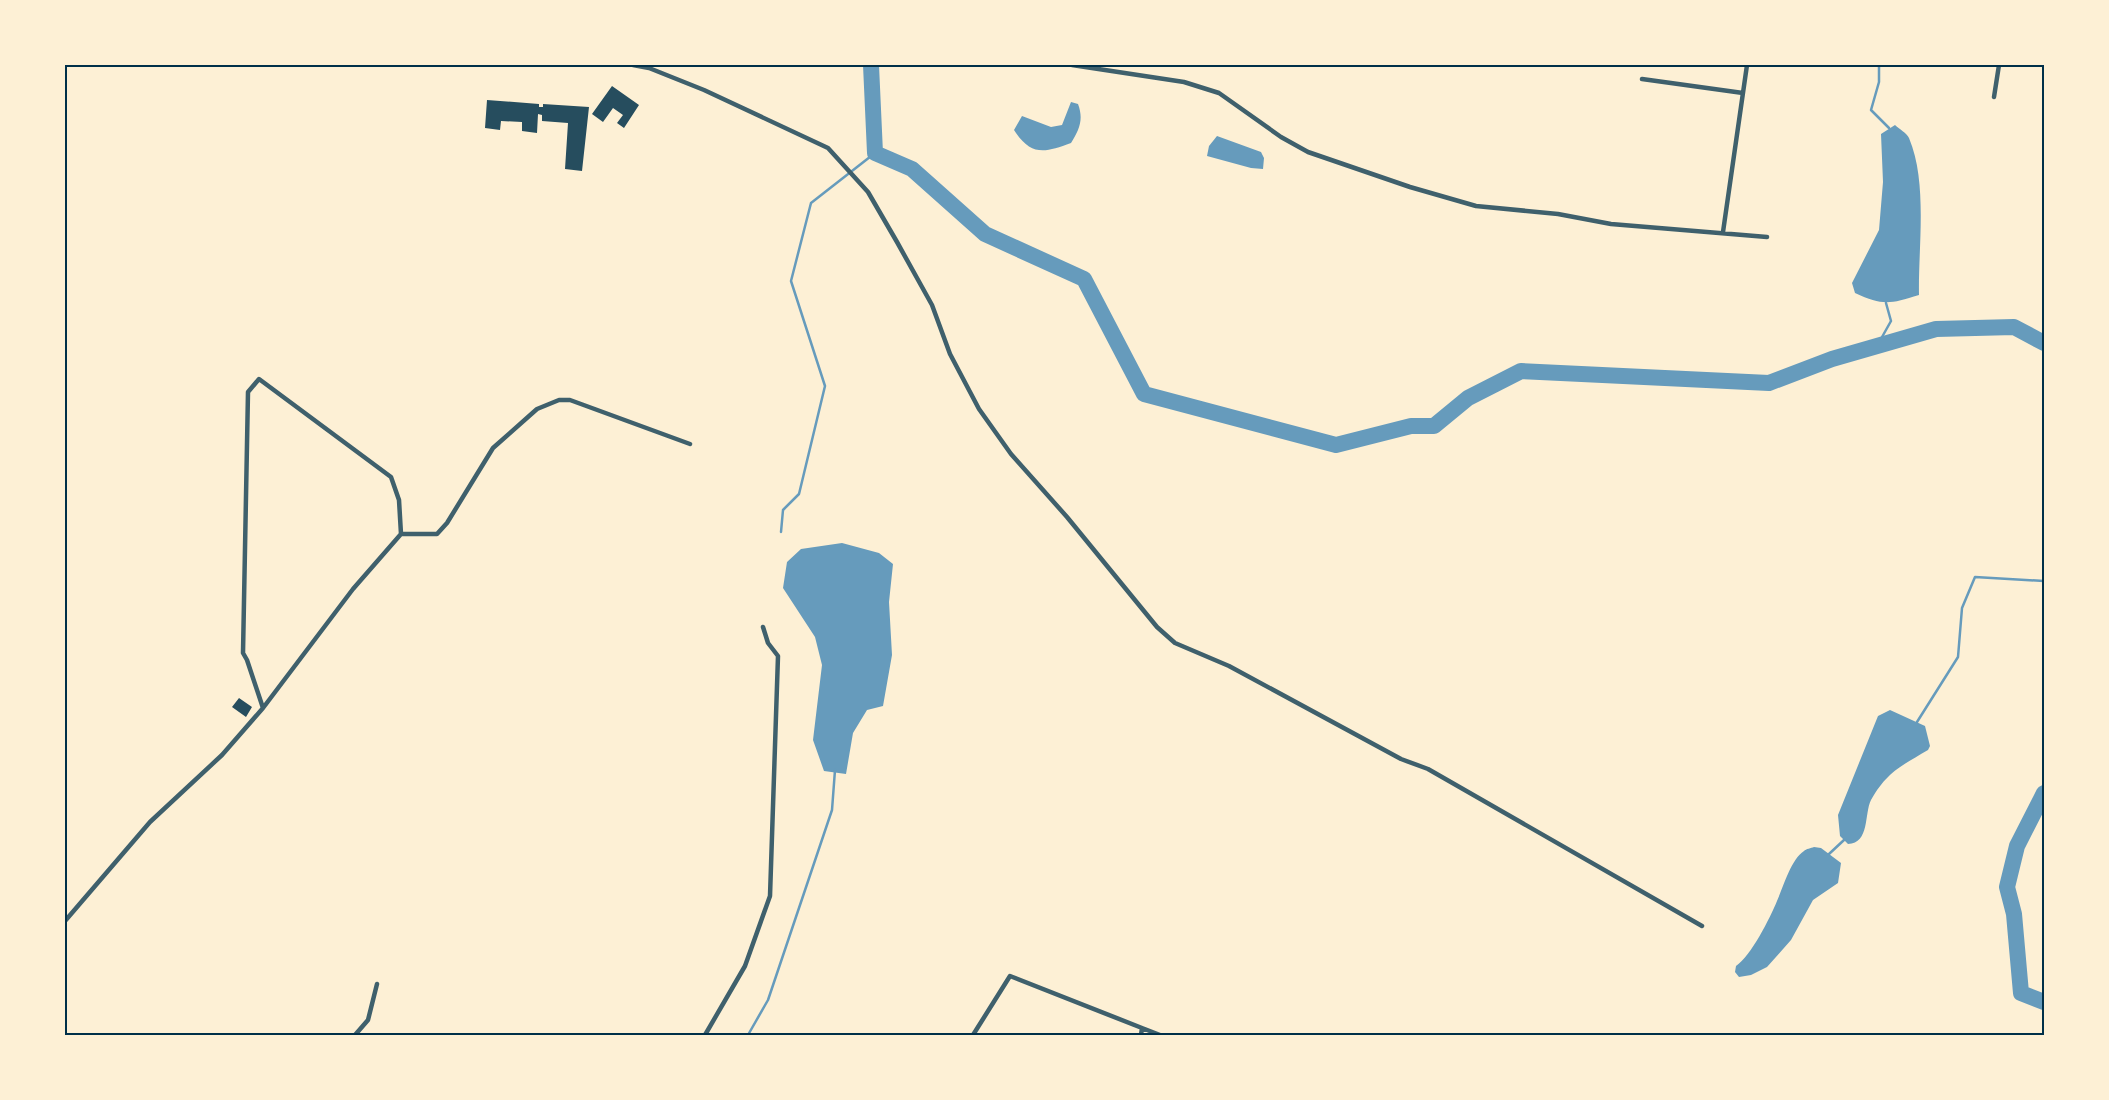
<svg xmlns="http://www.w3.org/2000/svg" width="2109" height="1100" font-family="Montserrat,sans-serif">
<rect width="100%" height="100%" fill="#fdf0d5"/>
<!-- water -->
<path fill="#669bbc" d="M1071,102l7,2c6,16 1,26 -7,39 -27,10 -40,13 -57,-13l8,-14 29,11 11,-2z
M1895,125c4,4 12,8 14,13 19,45 9,109 10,157 -29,9 -36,11 -64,-2l-3,-10 27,-53 4,-48 -2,-48z
M1217,136l44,16 3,6 -1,11 -12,-1 -44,-12 2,-10z
M842,543l37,10 14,11 -4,38 3,53 -9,51 -16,4 -14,23 -7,41 -22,-3 -11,-31 9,-75 -7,-28 -32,-49 4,-26 14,-13z
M1890,710l35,16 5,20 -2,4c-27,16 -41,22 -57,50 -7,14 -1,43 -23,44l-8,-8 -2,-21 40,-99z
M1814,847l7,1 20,15 -3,20 -25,17 -22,40 -24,27 -16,8 -12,2 -4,-5 1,-6c15,-10 34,-48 41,-65 6,-13 14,-42 27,-50 2,-2 7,-3 10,-4z"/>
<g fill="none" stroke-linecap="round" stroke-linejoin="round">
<!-- stream -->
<path stroke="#669bbc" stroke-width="2.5" d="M1879,65v17l-8,28 18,18
M1877,346l14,-25 -5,-18
M781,532l2,-22 16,-16 26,-108 -34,-105 20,-78 64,-50
M1917,722l41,-65 4,-49 13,-31 69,4
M1829,854l15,-14
M748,1035l20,-35 64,-190 3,-40"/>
<!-- river -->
<path stroke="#669bbc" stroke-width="16" d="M871,65l4,88 37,16 73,65 99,45 60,115 192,51 75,-19h23l34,-28 53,-27 248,12 63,-24 104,-30 78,-2 30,16
M2044,793l-27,53 -10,41 7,27 7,79 23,9"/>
</g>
<!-- building -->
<path fill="#264d5e" d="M612,86l27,19 -15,23 -7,-5 6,-8 -10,-7 -10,14 -11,-8z
M487,100l52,4v3h4v-3l46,3 -7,64 -17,-2 3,-46 -26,-2v-6l-4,-1 -1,19 -15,-2v-9l-21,-1 -1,9 -15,-2z
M239,698l13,9 -6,10 -14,-10z"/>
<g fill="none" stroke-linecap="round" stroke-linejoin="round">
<!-- minor -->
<path stroke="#3f606c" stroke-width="4.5" d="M633,65l16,3 55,22 124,58 40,44 29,50 35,63 18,49 29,55 32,45 56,63 90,110 18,16 54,23 172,93 27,10 274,157
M1072,65l112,17 35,11 62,44 27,15 102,35 66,19 82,8 53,10 156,13
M1642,79l101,14
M1994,97l5,-32
M1723,232l24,-167
M263,708l90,-119 48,-55
M65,921l85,-99 72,-67 41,-47 -16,-48 -4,-7 5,-261 11,-13 132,98 8,23 2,34h36l10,-11 46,-75 44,-39 22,-9h11l120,44
M1142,1028l18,7
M355,1035l13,-15 9,-36
M705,1035l40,-69 25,-70 8,-240 -10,-13 -5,-16
M973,1035l37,-59 132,52 -1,7"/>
</g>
<!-- border -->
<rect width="2109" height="1100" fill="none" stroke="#fdf0d5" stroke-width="132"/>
<rect x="66" y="66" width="1977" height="968" fill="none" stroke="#003049" stroke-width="2"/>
</svg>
